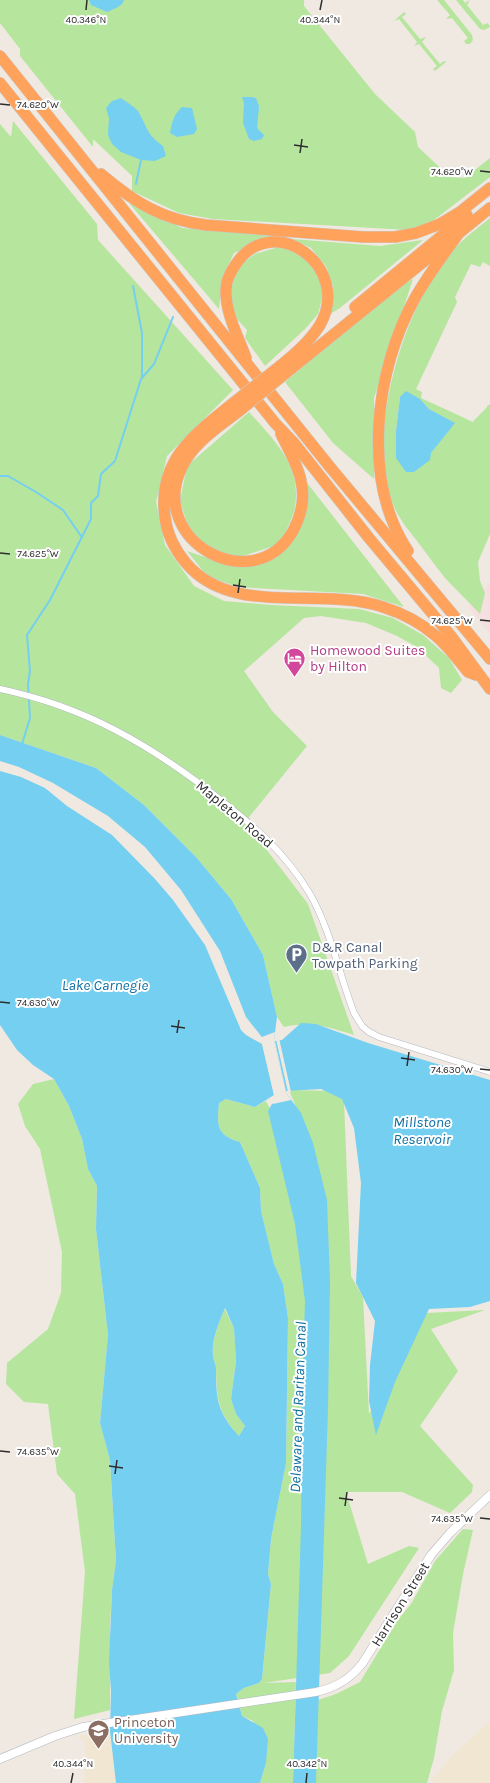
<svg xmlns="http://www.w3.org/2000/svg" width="490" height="1783" font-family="Karla,sans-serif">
<rect width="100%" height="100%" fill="#efe9e1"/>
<!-- education -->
<path fill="#f0e6d1" d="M490,1721v62h-59l2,-5 19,-22z
M110,1731l6,52h-32l2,-40 -7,-7z"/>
<!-- medical -->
<path fill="#f5dfe0" d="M490,583v51l-22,-27z"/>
<!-- green -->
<path fill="#b6e59e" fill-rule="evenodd" d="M0,0h304v6l71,88 40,38 3,15 32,30 15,1 25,-20v19l-56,43 -26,10 -195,-11 -34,-6 -47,-22v-15l-39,-37v8l-73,-91v-7l-20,-26z
M437,0h7l28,35 1,5 -3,4h-4l-2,-3 4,-3 -16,-20 -6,1 4,-4z
M456,0h7l2,3 5,-3 -3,5 16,20 5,-2 2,4 -6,3 -4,-1z
M404,12l2,2 -4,3 18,22 6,-2 -4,5 18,22 4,-3 2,1 -11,9 -2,-2 4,-3 -18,-22 -5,2 3,-4 -18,-23 -5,2z
M13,121l84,103 1,16 135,150 -66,66 -11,46 9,43 29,41 30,15 47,4 88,4 34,9 30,17 26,23 13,22 -11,13 -10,-5 -2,-20 -22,-21 -20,-11 -31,-13 -45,-7 -17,2 -60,53 29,41 34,34 -58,71 4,15 55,72 46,131c-27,-8 -41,-14 -70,-8l-7,-10 -14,-62 -32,-56 -35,-42 -52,-52 -48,-37 -96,-33v-611l11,13z
M129,203l53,25 93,8 -41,17 -12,25 -3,31z
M490,218v48l-7,-4 -3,5 -9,-3 -16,33 2,5 -41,87 6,3 -1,6 52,24c5,-7 11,-10 15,-17h2v129l-12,28 2,19 5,12 -5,21c-11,-12 -23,-23 -34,-35 -9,-11 -17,-22 -26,-34 -8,-11 -18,-22 -24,-34 -30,-61 -1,-166 30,-222 4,-7 7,-15 12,-21 14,-20 33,-35 52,-50zM400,397l20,2 9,10 25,14 -23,30 -35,5v-27z
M292,239l88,7 43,-6 -83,68 -10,6 3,-28 -7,-20 -15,-18z
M282,246l28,15 9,14 4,20 -5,19 -13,15 -40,37 -20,-28 2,-8 -14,-15 -3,-21 6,-26 19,-14z
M413,279l-39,119v81l-41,-36 -48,-61 104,-89z
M249,412c25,28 53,54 46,95 -2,12 -11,26 -15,37l-40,13 -28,-6 -23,-22 -9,-28 7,-35z
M304,479l100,128 -41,-13 -125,-7 -31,-11 -20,-25 47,16 31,-4 27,-21 13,-25z
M54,1079l15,27 13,33 6,30 9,17 -1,43 12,106 -8,88 10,37 6,102 -4,28 -2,35v85l-36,9 11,-147 -10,-78 -18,-20 -9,-70 -24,-2 -18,-18 1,-21 41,-34 13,-36 1,-41 -22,-103 -15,-23 -7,-22 15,-20z
M289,1090l47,1 8,10 7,175 12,21 6,117 57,-101 59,-3 -54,19 27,42 -38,55 53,59 -1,7 -22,21 -48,-21h-56l22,72 41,-18 10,2 -70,108 -19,17 -66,10 32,-1 -3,101h-33l6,-20 -13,-42 -11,-5 -6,-22 8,-6 15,-5 3,-4 9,-95 -3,-10 3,-35 15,-76 2,-145 -5,-34 -9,-20 -13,-53 -1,-23 -20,-46c-24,-7 -23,-17 -21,-39l7,-4 29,8 11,-6 6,12 24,-6z
M224,1308l10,20 2,32 -5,39 5,15 9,12 -6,10c-22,-25 -22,-36 -23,-68 0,-5 -3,-8 -3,-12 -2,-16 7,-34 11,-48z
M463,1529l10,1 -10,44 -10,59 1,37 -12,41 -8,47 -7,25h-111l-1,-82 21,-7 24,-12 37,-61 14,-17 24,-43z"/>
<!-- water -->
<path fill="#75cff0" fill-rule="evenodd" d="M89,0h35c-2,7 -11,9 -17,12l-16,-7z
M252,97l4,1 3,8 -2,22 7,7 -2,4 -8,2 -5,-2 -6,-16 1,-20 -2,-6z
M121,98c5,4 13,8 17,13 10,17 8,23 25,35l3,10 -11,5 -14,-1 -20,-8 -9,-8 -4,-9 1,-17 -3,-10 6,-7z
M182,107l10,1 5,21 -3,5 -17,3 -7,-4c2,-11 4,-19 12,-26z
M406,391l14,8 9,10 26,14 -24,30 -1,7 -16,12h-8l-10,-14v-27l4,-34z
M0,735l96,33 48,37 52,52 35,42 32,56 14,62 -3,23 12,53 15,20 12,30 14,57 3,81 -2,128 -12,374h-23l8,-256 1,-137 3,-89 -10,-77 -27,-113 9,-16 -12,-54 -19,-24 -26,-66 -39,-61 -36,-43 -37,-31 -55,-33 -34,-16 -19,-6z
M0,771l21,6 24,11 22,18 45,29 43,44 18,21 32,45 36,85 5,5 16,9 12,51 -19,12 -29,-8 -7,4c-2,22 -3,32 21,39l20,46 1,23 13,53 9,20 5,34 -2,145 -15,76 -3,35 3,10 -9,95 -3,4 -15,5 -8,6 6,22 21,12 5,11 -2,24 -6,20h-144l-6,-52 1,-40 -2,-29 3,-72 4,-29 -6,-101 -10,-37 8,-88 -12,-106 1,-43 -9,-17 -6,-30 -13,-33 -15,-27 -21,-14 -16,-15 -17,-25zM225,1308l9,20 2,33 -5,38 5,15 9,12 -6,10c-22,-24 -23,-37 -23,-68 0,-4 -3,-8 -3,-12 -2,-15 6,-34 12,-48z
M301,1023l15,1 52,19 122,37v221l-20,6 -41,2 -34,73 -19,53 -7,-34 1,-36 5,-44 -19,-38 5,-100 -7,-55 -12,-29 -21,-10 -35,2 -11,-50 7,-1z"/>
<!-- pier -->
<path fill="#efe9e1" d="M275,1032l-1,8 12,53 5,7 -18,4 -2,-2 2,-3 -2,1 3,-5 -12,-52 -2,-3 3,2 -3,-3 2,-2z
M279,1038l12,54h-3l-12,-53z"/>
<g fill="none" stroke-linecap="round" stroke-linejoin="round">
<!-- stream -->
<path stroke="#75cff0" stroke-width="2" d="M136,184l5,-24
M133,286l9,47v45
M0,476h8l28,16 27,18 18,26
M22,744l8,-26 -2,-34 2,-13 -3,-36 23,-35 41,-81v-16l7,-7 3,-22 14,-13 26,-82 13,-15 19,-47"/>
<defs>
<path id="street" d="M0,689c85,18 149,55 217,108 37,29 68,55 93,97 21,37 29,80 44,119l8,13 7,6 10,5 111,35"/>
<path id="secondary" d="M0,1759l55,-23 28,-9 233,-35c19,-4 33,-12 46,-28l69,-109 19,-22 40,-38"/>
<path id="highway" d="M0,56l330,411 160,192
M0,83l275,340 19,20 75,95 82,98 39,53
M101,174c33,28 61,46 105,51l157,12h32l21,-4 24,-9 20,-12 30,-24
M355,307l112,-92
M246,358c-8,-22 -21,-45 -20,-69 0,-9 5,-18 10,-25 37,-55 117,3 84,61 -10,16 -26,30 -40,41
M286,373l204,-165
M232,404c-39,31 -75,58 -67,113 2,17 10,33 21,46 46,55 134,23 197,44 19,6 38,16 53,29 12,10 22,24 32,36l8,3
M238,412c-21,16 -46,32 -57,57 -33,73 73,130 112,62 8,-15 12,-33 8,-50 -3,-16 -13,-32 -20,-47
M408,551c-47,-71 -33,-181 7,-253 13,-23 29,-44 44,-65"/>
</defs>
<!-- street casing -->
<use href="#street" stroke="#b4b7c1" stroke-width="7"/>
<!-- secondary casing -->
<use href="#secondary" stroke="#b4b7c1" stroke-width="9"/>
<!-- highway casing -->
<use href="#highway" stroke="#c9c9c9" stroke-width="12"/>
<!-- street -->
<use href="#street" stroke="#fff" stroke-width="6"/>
<!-- secondary -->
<use href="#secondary" stroke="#fff" stroke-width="8"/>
<!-- highway -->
<use href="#highway" stroke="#ffa35c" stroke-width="11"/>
<defs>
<path id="highway-bridge" d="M232,404l48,-38
M238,412l48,-39"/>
</defs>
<!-- highway-bridge casing -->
<use href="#highway-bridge" stroke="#c9c9c9" stroke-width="12" stroke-linecap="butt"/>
<!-- highway-bridge -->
<use href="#highway-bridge" stroke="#ffa35c" stroke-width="11"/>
</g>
<!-- ticks -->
<path fill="none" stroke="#2e2e2e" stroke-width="1.5" d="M86,10l1,-10M320,10l2,-10M0,104l10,1M294,145l14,2M300,153l2,-14M480,171l10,1M0,553l10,1M233,585l13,2M238,593l2,-14M480,620l10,1M0,1002l10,1M171,1026l14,2M177,1033l2,-13M401,1058l14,2M407,1066l2,-14M480,1069l10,1M0,1451l10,1M109,1466l14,2M115,1474l2,-14M339,1498l14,2M345,1506l2,-14M480,1518l10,1M71,1783l2,-10M306,1783l1,-10"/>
<!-- icons -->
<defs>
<symbol id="hotel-pin" viewBox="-11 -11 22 30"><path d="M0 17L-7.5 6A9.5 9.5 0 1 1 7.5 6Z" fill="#d1479c" stroke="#fff"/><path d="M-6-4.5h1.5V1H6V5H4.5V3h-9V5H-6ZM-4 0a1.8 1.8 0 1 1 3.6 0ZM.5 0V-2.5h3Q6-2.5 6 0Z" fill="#fff"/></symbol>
<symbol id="parking-pin" viewBox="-11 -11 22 30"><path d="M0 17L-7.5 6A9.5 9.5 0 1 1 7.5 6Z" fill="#5c6f8a" stroke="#fff"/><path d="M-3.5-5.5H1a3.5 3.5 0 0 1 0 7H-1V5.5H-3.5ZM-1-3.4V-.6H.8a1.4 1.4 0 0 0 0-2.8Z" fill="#fff"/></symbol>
<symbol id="university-pin" viewBox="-11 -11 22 30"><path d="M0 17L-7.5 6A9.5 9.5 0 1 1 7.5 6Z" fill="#8d6e63" stroke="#fff"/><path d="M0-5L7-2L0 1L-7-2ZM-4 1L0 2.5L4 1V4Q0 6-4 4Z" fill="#fff"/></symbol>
</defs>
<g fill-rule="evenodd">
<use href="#hotel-pin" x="282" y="646" width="25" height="34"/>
<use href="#parking-pin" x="284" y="942" width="25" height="34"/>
<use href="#university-pin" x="86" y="1718" width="25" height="34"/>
</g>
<g text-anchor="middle" stroke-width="4" stroke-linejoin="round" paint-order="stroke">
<!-- hotel labels -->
<g font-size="14" fill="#b23c85" stroke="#fff" text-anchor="start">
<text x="310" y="655">Homewood Suites<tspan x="310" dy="16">by Hilton</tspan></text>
</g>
<!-- street labels -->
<g font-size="14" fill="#2e2e2e" stroke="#fff">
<text transform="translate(235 814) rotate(40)" y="5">Mapleton Road</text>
<text transform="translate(400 1604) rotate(-58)" y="5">Harrison Street</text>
</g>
<!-- service labels -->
<g font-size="14" fill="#4e5e75" stroke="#fff" text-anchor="start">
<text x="312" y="952">D&amp;R Canal<tspan x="312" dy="16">Towpath Parking</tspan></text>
</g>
<!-- education labels -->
<g font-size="14" fill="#785e54" stroke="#fff" text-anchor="start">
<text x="114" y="1727">Princeton<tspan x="114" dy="16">University</tspan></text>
</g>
<!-- water labels -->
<g font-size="15" font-style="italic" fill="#0d6fa3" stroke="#fff">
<text x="105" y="990">Lake Carnegie</text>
<text x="422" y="1127">Millstone<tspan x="422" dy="17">Reservoir</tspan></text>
<text transform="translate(298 1407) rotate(-88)" y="5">Delaware and Raritan Canal</text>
</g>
</g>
<g font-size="10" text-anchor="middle" fill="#2e2e2e" stroke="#fff" stroke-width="4" stroke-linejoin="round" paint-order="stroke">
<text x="86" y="23">40.346°N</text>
<text x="320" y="23">40.344°N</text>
<text x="38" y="108">74.620°W</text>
<text x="452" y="175">74.620°W</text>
<text x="38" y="557">74.625°W</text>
<text x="452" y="624">74.625°W</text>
<text x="38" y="1006">74.630°W</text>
<text x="452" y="1073">74.630°W</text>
<text x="38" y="1455">74.635°W</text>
<text x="452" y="1522">74.635°W</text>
<text x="73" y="1767">40.344°N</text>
<text x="307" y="1767">40.342°N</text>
</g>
</svg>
